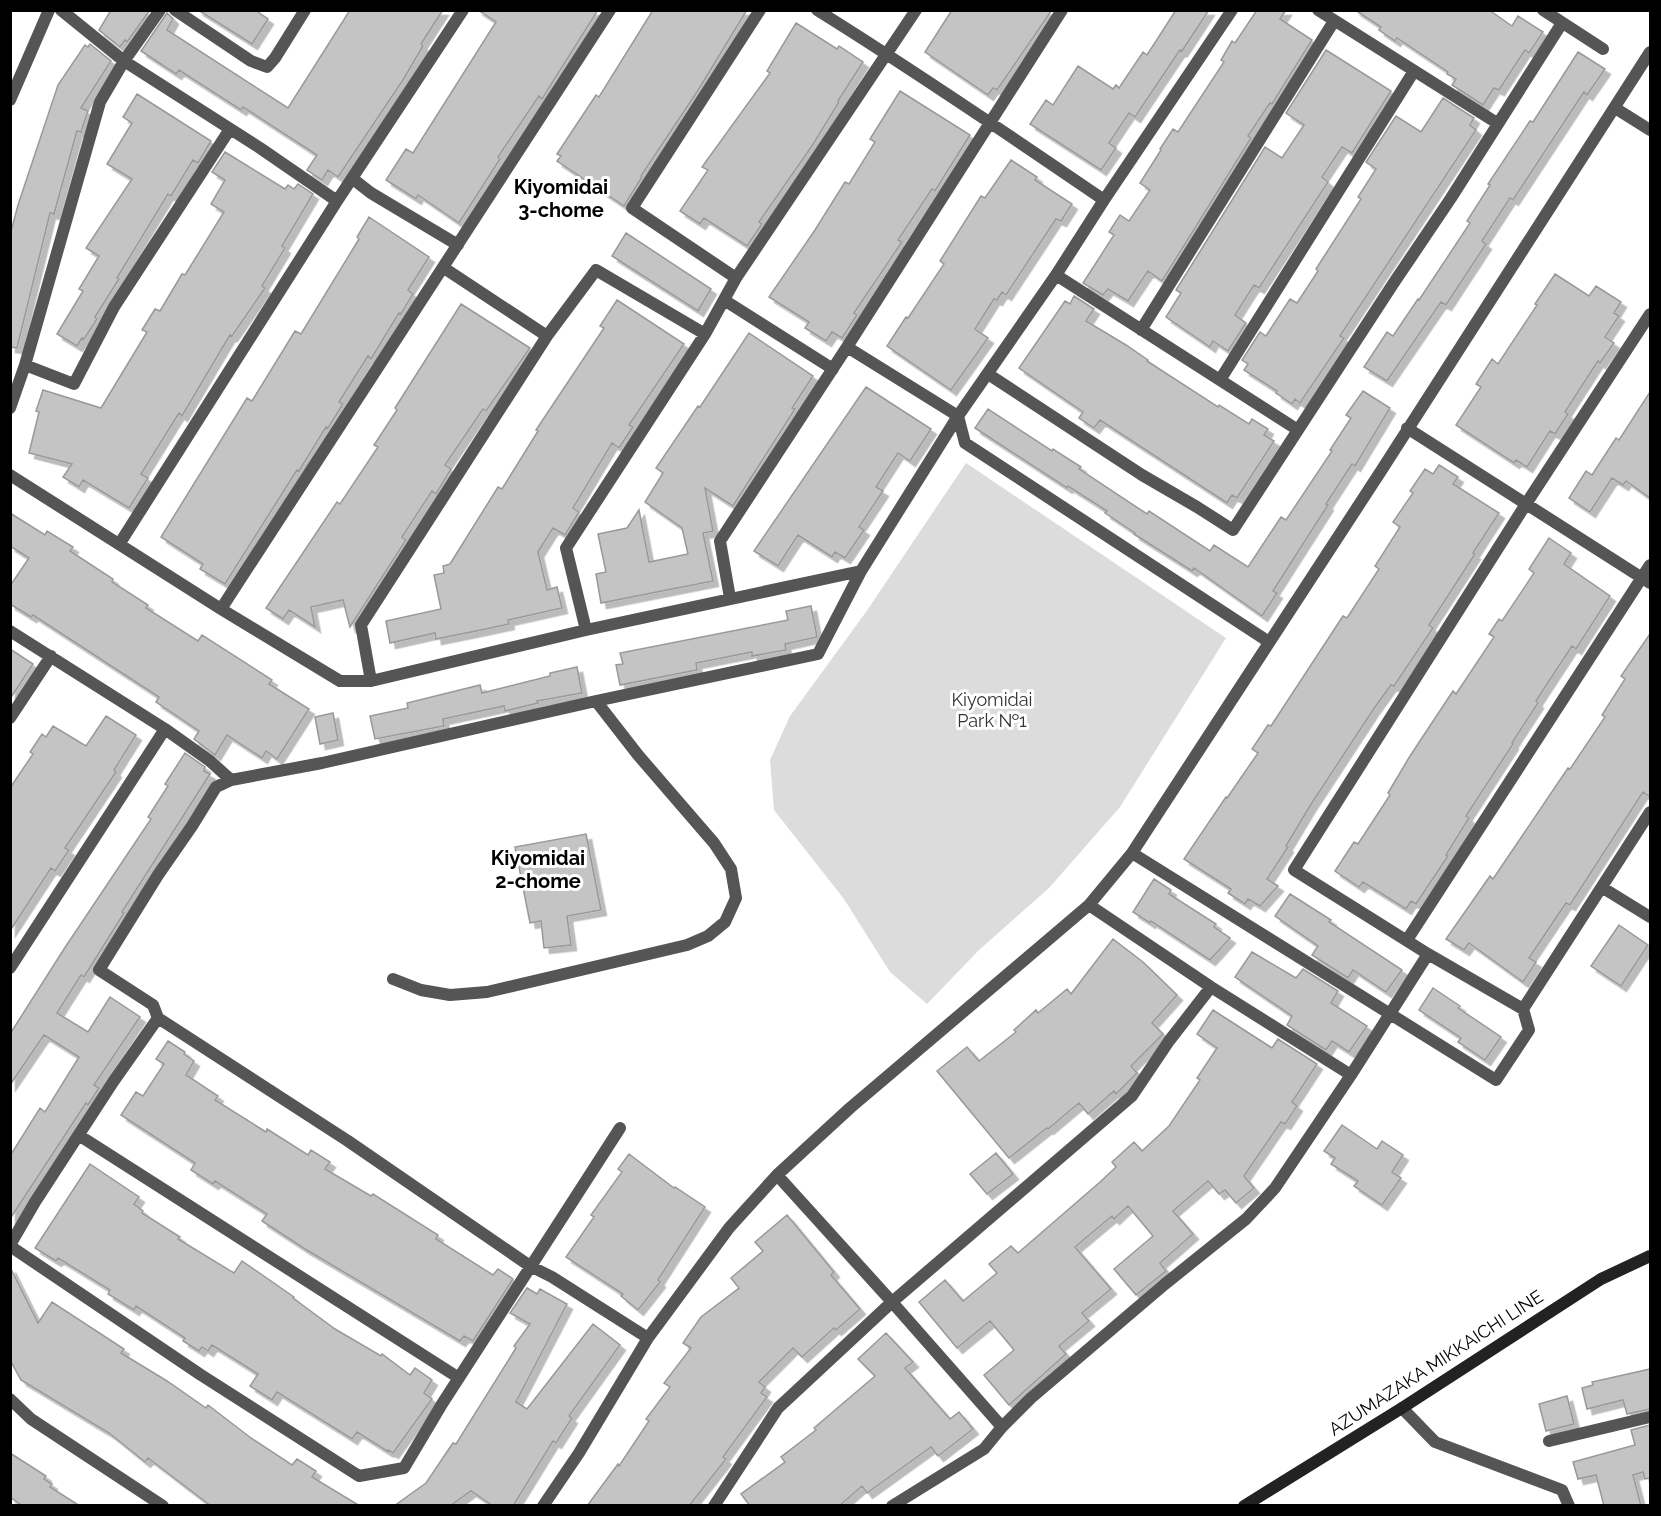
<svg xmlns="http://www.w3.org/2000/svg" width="1661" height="1516" font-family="Raleway,sans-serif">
<defs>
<filter id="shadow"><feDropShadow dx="5.5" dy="5.5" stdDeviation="0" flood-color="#0004"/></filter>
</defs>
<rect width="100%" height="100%" fill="#fff"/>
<!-- green -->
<path fill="#dcdcdc" d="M966,463l260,175 -106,169 -71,81 -70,62 -52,54 -37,-32 -46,-73 -70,-89 -4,-50 20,-44 76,-104z"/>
<!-- building -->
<path fill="#c4c4c4" stroke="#999" stroke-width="1.5" filter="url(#shadow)" d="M111,10h39l-23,32 -2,-2 -5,7 -21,-17z
M198,10h57l13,9 -16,25z
M350,10h93l-22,34 2,2 -20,34 -65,97 -10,-7 -6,10 -15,-10 10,-15 -74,-48 -2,3 -62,-40 -3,4 -35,-23 26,-38 6,6 -6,11 121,78z
M478,10h120l-56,89 -3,-3 -41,61 2,2 -41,64 -41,-28 -2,4 -30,-19 20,-31 7,4 83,-131z
M653,10h94l-50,82 -56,84 1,1 -18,29 -67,-45 4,-5 -4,-2 39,-59 3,2z
M952,10h100l-55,80 -4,-2 -5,7 -63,-43z
M1176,10h33l-27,41 -2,-1 -45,67 -6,-4 -20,30 7,5 -15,22 -71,-46 16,-24 7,5 25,-39 35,23 3,-4 3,3 24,-36 4,3z
M1257,10h29l-6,9 32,21 -40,64 -2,-1 -22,33 3,2 -89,143 -14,-10 -20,30 -20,-12 -5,6 -20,-12 31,-48 -5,-3 11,-17 9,6 21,-31 -10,-7 21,-33 -1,-1 13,-20 5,3 46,-70 -3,-2 11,-19 3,2z
M1355,10h134l23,16 6,-10 25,16 -14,21 -4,-3 -26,40 -5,-2 -11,17 -31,-20 4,-6 -9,-5 1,-2 -51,-34 -2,3 -16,-11 2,-3z
M796,23l41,26 2,-3 24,16 -25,39 1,1 -27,44 -53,76 3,2 -15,22 -43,-28 -4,6 -20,-13 28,-41 -6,-3 68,-94 -3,-2z
M90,44l21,17 -30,47 7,3 -7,21 -4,-1 -23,83 -4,-1 -33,135 -7,-1v-112l8,-30 40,-120 27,-40 3,2z
M1326,50l65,41 -39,62 -10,-6 -20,30 6,5 -69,106 -5,-3 -19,30 11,8 -18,28 -15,-10 -3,6 -44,-30 15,-24 -5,-3 89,-143 17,11 22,-33 -18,-12z
M1578,52l27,17 -18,26 -3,-3 -71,108 -3,-2 -28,43 4,3 -40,61 -5,-3 -54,79 -23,-14 23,-35 6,4 25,-37 1,1 51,-77 -3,-2 23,-36 -2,-1 42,-63 3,1z
M900,91l70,44 -35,56 -3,-2 -34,51 4,2 -48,71 3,2 -15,23 -10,-6 -6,9 -21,-13 4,-6 -40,-25 46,-67 30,-48 4,2 26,-42 -5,-3z
M137,94l74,47 -13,22 -5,-3 -22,36 -3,-2 -51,84 2,1 -24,38 2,2 -13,20 -2,-1 -5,8 -20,-12 26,-43 -4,-2 20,-33 -13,-8 46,-69 -25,-15 25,-41 -9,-6z
M1443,98l31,20 -4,7 6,5 -136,206 4,2 -44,65 -5,-4 -3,5 -16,-11 1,-2 -33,-21 4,-6 -6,-4 18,-28 6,4 24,-37 7,4 21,-32 -2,-2 45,-70 -3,-2 18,-28 -10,-7 30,-46 25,16z
M225,152l60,37 3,-4 6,4 4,-5 15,10 -31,52 3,2 -23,38 3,2 -33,48 -2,-1 -48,81 -3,-3 -38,61 7,4 -19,30 -46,-28 -4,7 -16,-10 9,-13 -43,-11 10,-41 -3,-1 7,-21 58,18 46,-76 -5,-2 13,-21 5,2 22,-37 3,1 39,-63 -13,-8 14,-24 -13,-8z
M1011,160l26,17 -2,3 37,24 -11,17 -5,-2 -50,76 -4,-3 -5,8 -3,-1 -19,30 13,9 -37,52 -64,-44 19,-29 2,1 36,-54 -4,-3 41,-65 4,2z
M369,217l60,40 -21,33 5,4 -12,20 -2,-1 -28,46 -3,-3 -29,46 4,2 -15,24 -2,-1 -27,44 -2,-1 -72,114 -25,-15 3,-5 -42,-27 86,-139 5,3 43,-70 6,3 58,-95 -2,-2z
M626,233l85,56 -13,22 -86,-55z
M1555,274l34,22 7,-10 25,16 -7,11 5,3 -14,21 9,6 -14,20 -2,-2 -33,51 3,2 -13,20 -5,-3 -23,36 -11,-7 -2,3 -58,-38 25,-38 -5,-3 16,-25 6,5 39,-59 -2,-1z
M1074,296l20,13 -8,12 40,24 22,15 -1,1 71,46 1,-2 30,19 3,-5 16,10 -4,6 10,6 -37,57 -5,-3 -5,8 -127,-83 -6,8 -15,-10 4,-6 -64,-44 46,-67 5,3z
M617,300l67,44 -55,81 4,2 -14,21 -7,-5 -39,65 6,4 -14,23 -12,-7 -15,24 9,38 10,-3 5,21 -54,12 1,4 -28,6 -45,9 -1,-6 -45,10 -4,-22 55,-12 -7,-34 10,-2 -1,-7 7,-2 48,-77 4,2 36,-58 -2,-1 68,-102 -4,-2z
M461,304l69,44 -44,63 -3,-2 -38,56 6,4 -15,25 -4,-3 -30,46 4,3 -56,87 -7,-27 -32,7 4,20 -26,-17 -6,9 -17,-11 71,-106 3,2 38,-57 -4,-2 23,-35 -2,-2z
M749,333l64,43 -21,32 3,1 -62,97 -28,-18 8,43 -10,2 10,48 -112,22 -5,-29 10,-2 -8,-38 29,-6 12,-18 10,52 39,-8 -6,-26 -37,-26 18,-29 -7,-5 42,-62 2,1z
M866,387l65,42 -21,32 -12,-8 -22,34 7,4 -24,36 5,3 -19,28 -10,-6 -3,5 -34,-22 -20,31 -24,-15z
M1363,391l27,17 -35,58 -3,-2 -26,40 2,1 -55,86 4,2 -15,23 -68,-48 -2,3 -58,-37 1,-1 -30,-20 2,-2 -39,-25 -1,2 -92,-60 13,-19 64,42 1,-2 28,18 -2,2 68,45 2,-3 61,40 4,-6 34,22 33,-50 5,3 46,-69 -2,-1 21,-32 -5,-3z
M1650,392v106l-24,-17 -3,4 -11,-7 -22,34 -21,-14 17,-27 6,4 24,-37 3,2z
M1439,465l19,12 -5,7 46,29 -26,40 2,1 -46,71 4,3 -39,58 -3,-1 -18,25 -63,96 -24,40 2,1 -21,32 11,7 -18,20 -12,-7 -3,5 -17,-11 3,-4 -47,-30 42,-62 1,1 31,-45 -6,-4 16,-24 3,1 72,-110 4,2 32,-49 -4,-3 25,-39 -7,-5 20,-29 -3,-2 15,-22 8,5z
M10,513l35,22 2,-4 26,16 -3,4 43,28 -1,3 36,23 -2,3 52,33 4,-6 70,45 -3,4 40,25 -32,50 -11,-8 -4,7 -35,-23 -12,20 -21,-16 5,-8 -43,-29 3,-5 -126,-82 -2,2 -21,-13v-18l19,-28 -19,-12z
M1549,538l22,15 -7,11 46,32 -34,53 -4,-3 -36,55 2,2 -26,40 1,1 -47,72 3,2 -23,37 2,1 -32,48 -5,-3 -5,8 -43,-27 -4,5 -24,-16 19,-29 4,2 32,-49 -2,-2 22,-37 43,-65 3,3 38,-57 -5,-3 10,-15 3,2 32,-48 -5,-4z
M811,606l6,31 -32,7 1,6 -34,6v-4l-56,11 1,7 -77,15 -4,-20 7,-1 -3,-11 168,-33 -2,-9z
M1650,634v163l-7,-5 -73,113 -4,-2 -37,55 7,4 -13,20 -54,-39 -5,7 -18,-11 44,-63 3,3 75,-111 2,1 35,-52 -3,-2 23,-36 -4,-3z
M10,649l23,15 -23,35z
M577,667l5,26 -45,8 1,2 -33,8 -1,-5 -61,13 1,7 -69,13 -5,-23 38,-8 -1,-5 73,-18 2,8 68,-17v-3z
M333,713l5,27 -18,4 -5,-27z
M106,716l30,19 -22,35 2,2 -51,76 4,2 -14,21 -4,-3 -41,63v-143l23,-34 -3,-2 12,-18 4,3 7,-11 33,20z
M185,753l20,14 -1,4 6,3 -88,138 2,1 -40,64 -3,-2 -24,38 31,19 22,-35 30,20 -46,68 5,3 -11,17 -2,-2 -76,116v-63l30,-48 5,4 34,-55 -35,-22 -34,50v-51l54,-85 87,-130 -3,-2 20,-31 -3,-2z
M586,834l15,76 -34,6 4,29 -27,3 -3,-27 -11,2 -15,-76z
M1154,879l17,11 -2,4 47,30 -2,3 16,11 -20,22 -59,-39 -1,2 -17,-11z
M1290,894l41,26 -2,2 73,48 -16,22 -33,-22 -5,8 -36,-23 6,-9 -43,-30z
M1619,925l29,20 -27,41 -30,-20z
M1113,939l30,23 34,33 -25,28 11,11 -32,32 6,7 -21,21 -2,-3 -26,23 -9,-11 -31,26 -1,-1 -38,30 -72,-87 30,-24 12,14 37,-29 -2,-2 22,-20 2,3 29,-24 4,5z
M1252,952l44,26 7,-9 35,22 -7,12 36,23 -18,26 -17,-11 -6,9 -39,-25 5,-9 -57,-39z
M1433,988l27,18 -2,2 43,29 -16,23 -27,-18 3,-4 -42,-28z
M1213,1010l59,38 6,-9 39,25 -25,38 5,4 -12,18 -4,-2 -37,54 10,12 -18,15 -11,-13 -6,4 -11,-13 -35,30 20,23 -33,29 6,8 -30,24 -22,-26 39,-33 -25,-30 -14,13 -2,-3 -37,31 36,42 -29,24 7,8 -30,25 7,8 -57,51 -25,-30 30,-25 -24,-29 -33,27 -38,-46 26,-22 18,21 34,-28 -8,-9 22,-18 7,7 82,-71 16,-15 -4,-5 22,-20 8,9 27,-25 31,-46 -3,-2 20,-30 -20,-14z
M168,1041l17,11 -1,2 10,7 -8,14 32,21 -3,4 51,32 1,-3 41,26 3,-5 19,12 -5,7 46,27 2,-2 65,41 -2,4 57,36 5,-6 15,10 -40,62 -9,-5 -4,5 -155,-92 -43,-28 5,-7 -52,-33 -2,3 -22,-14 4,-7 -74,-48 15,-23 7,4 21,-32 -8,-5z
M1342,1125l35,24 5,-8 21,14 -11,17 9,6 -19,27 -28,-19 4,-5 -27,-17 4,-6 -11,-7z
M996,1153l17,21 -26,20 -17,-20z
M629,1154l45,34 1,-1 30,20 -47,73 2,2 -22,28 -17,-14 2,-2 -57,-37 28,-40 -3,-2 31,-43 -4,-3z
M90,1164l49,33 -5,7 9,7 -1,2 38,24 -2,2 56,34 8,-12 52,36 -1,1 42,31 46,27 1,-2 28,21 5,-7 17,12 -8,13 8,6 -39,54 -5,-3 -1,1 -30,-19 -5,7 -75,-47 -5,8 -22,-14 8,-12 -46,-29 -4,6 -6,-4 -3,4 -16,-10 2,-3 -49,-32 -2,4 -26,-16 2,-4 -52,-32 -2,3 -21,-13z
M787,1215l47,57 -3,3 29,34 -24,21 -2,-2 -32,29 -9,-9 -34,34 6,5 -4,6 6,4 -44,60 3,2 -37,47h-102l31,-42 1,2 30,-45 -3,-2 24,-32 -6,-4 27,-35 -8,-5 18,-26 38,-29 -8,-10 32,-27 -8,-9z
M10,1267l28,56 14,-21 72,47 -3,4 46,28 39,27 2,-3 43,33 41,27 5,-6 19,12 -4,6 48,29h-149l-63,-48 -3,4 -36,-29 -88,-53 -11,-20z
M527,1288l10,6 3,-5 27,15 -51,98 11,7 66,-85 27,21 -51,71 3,2 -16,25 -3,-2 -40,65h-20l-22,-15 -21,15h-56l32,-23 27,-40 3,1 60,-96 -2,-2 16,-22 -20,-11z
M886,1333l27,29 -8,6 45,51 9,-7 14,17 -35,27 -7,-9 -64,46 -5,-7 -23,20h-89l-9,-12 44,-32 -4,-5 35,-27 -2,-2 61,-52 -17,-17z
M1650,1369v40l-23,5 -4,-14 -36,9 -5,-21 11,-3 -1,-3z
M1567,1396l7,28 -28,7 -7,-27z
M1650,1425v53l-5,1 -2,-7 -10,3 8,31h-37l-8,-31 -18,4 -5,-17 62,-17 -4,-15z
M10,1453l36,23 -2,3 8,5 -2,3 30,19h-57l-13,-9z"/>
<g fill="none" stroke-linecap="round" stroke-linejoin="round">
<!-- minor -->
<path stroke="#555" stroke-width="12" d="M61,10l63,51 136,87 77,53
M175,10l76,51 16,6 8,-9 30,-48
M817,10c98,61 192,125 287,190
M1318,10l179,113
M1543,10l60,39
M1615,108l35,22
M353,179l18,14 87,52
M444,268l103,68
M1056,275l242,155
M736,278l-104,-70 128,-198
M724,300l109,69
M1141,330l193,-309
M847,347l111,69 7,27 304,199
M25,365l49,19 40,-77 116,-178
M988,374l154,101 55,32 36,23 160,-246 58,-86 111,-175
M1220,380l194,-309
M10,408l15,-43 75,-263 24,-41 36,-51
M1407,428l243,155
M10,475l211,134 119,72h31l215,-51 275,-59
M120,543l217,-342 126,-191
M730,598l-10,-57 127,-194 215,-337
M221,609l389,-599
M586,630l-20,-82 139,-214 31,-56 180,-268
M10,631l155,98 45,32 21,19
M371,681l-10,-56 186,-289 49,-66 109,64
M10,718l41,-62
M1132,853l364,227 33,-50 -6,-21 -95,-55 -134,-84 232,-366 124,-190
M1603,888l47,29
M1089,905l122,82 140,88
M1407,940l243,-375
M10,968l155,-239
M393,979l28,11 29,5 37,-3 200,-47 21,-9 17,-14 11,-24 -5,-29 -17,-26 -76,-88 -42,-54
M1523,1009l127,-197
M80,1136l379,242
M777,1175l115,127 110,125
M10,1245l25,-43 78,-120 45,-64
M10,1246l191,129 158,101 45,-8 38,-64 178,-276
M648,1338l-96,-61 -22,-11 -182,-125 -190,-123 -5,-13 -54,-35 59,-95 34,-49 24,-39 15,-7 91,-17 274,-62 222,-47 43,-83 97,-155 98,-141 48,-75 128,-190
M10,1399l21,20 132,87
M1549,1441l101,-24
M543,1506l36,-53 69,-115 81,-110 48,-53 73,-67 239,-203 43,-52 249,-382 269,-419
M714,1506l64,-98 114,-106 240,-206 37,-55 42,-54
M892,1506l92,-57 18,-22 29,-29 134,-114 81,-65 29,-31 76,-113 77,-121"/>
<!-- tertiary -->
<path stroke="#555" stroke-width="12" d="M10,100l39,-90
M1402,1408l33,34 127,48 7,16"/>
<!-- secondary -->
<path stroke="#222" stroke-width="12" d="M1244,1506l158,-98 199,-129 49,-23"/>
</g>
<g text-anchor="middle" stroke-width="6" stroke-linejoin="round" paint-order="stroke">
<!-- park labels -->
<g font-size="18" fill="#333" stroke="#fff">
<text x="992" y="706">Kiyomidai<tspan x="992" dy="21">Park №1</tspan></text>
</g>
<!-- street labels -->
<g font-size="18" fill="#000" stroke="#fff">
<text transform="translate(1436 1363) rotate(-33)" y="6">AZUMAZAKA MIKKAICHI LINE</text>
</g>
<!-- neighbourhood labels -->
<g font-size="20" font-weight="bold" fill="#000" stroke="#fff">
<text x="561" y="194">Kiyomidai<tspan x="561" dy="23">3-chome</tspan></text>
<text x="538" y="865">Kiyomidai<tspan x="538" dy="23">2-chome</tspan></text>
</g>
</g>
<!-- border -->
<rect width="1661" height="1516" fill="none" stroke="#000000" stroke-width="24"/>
</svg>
